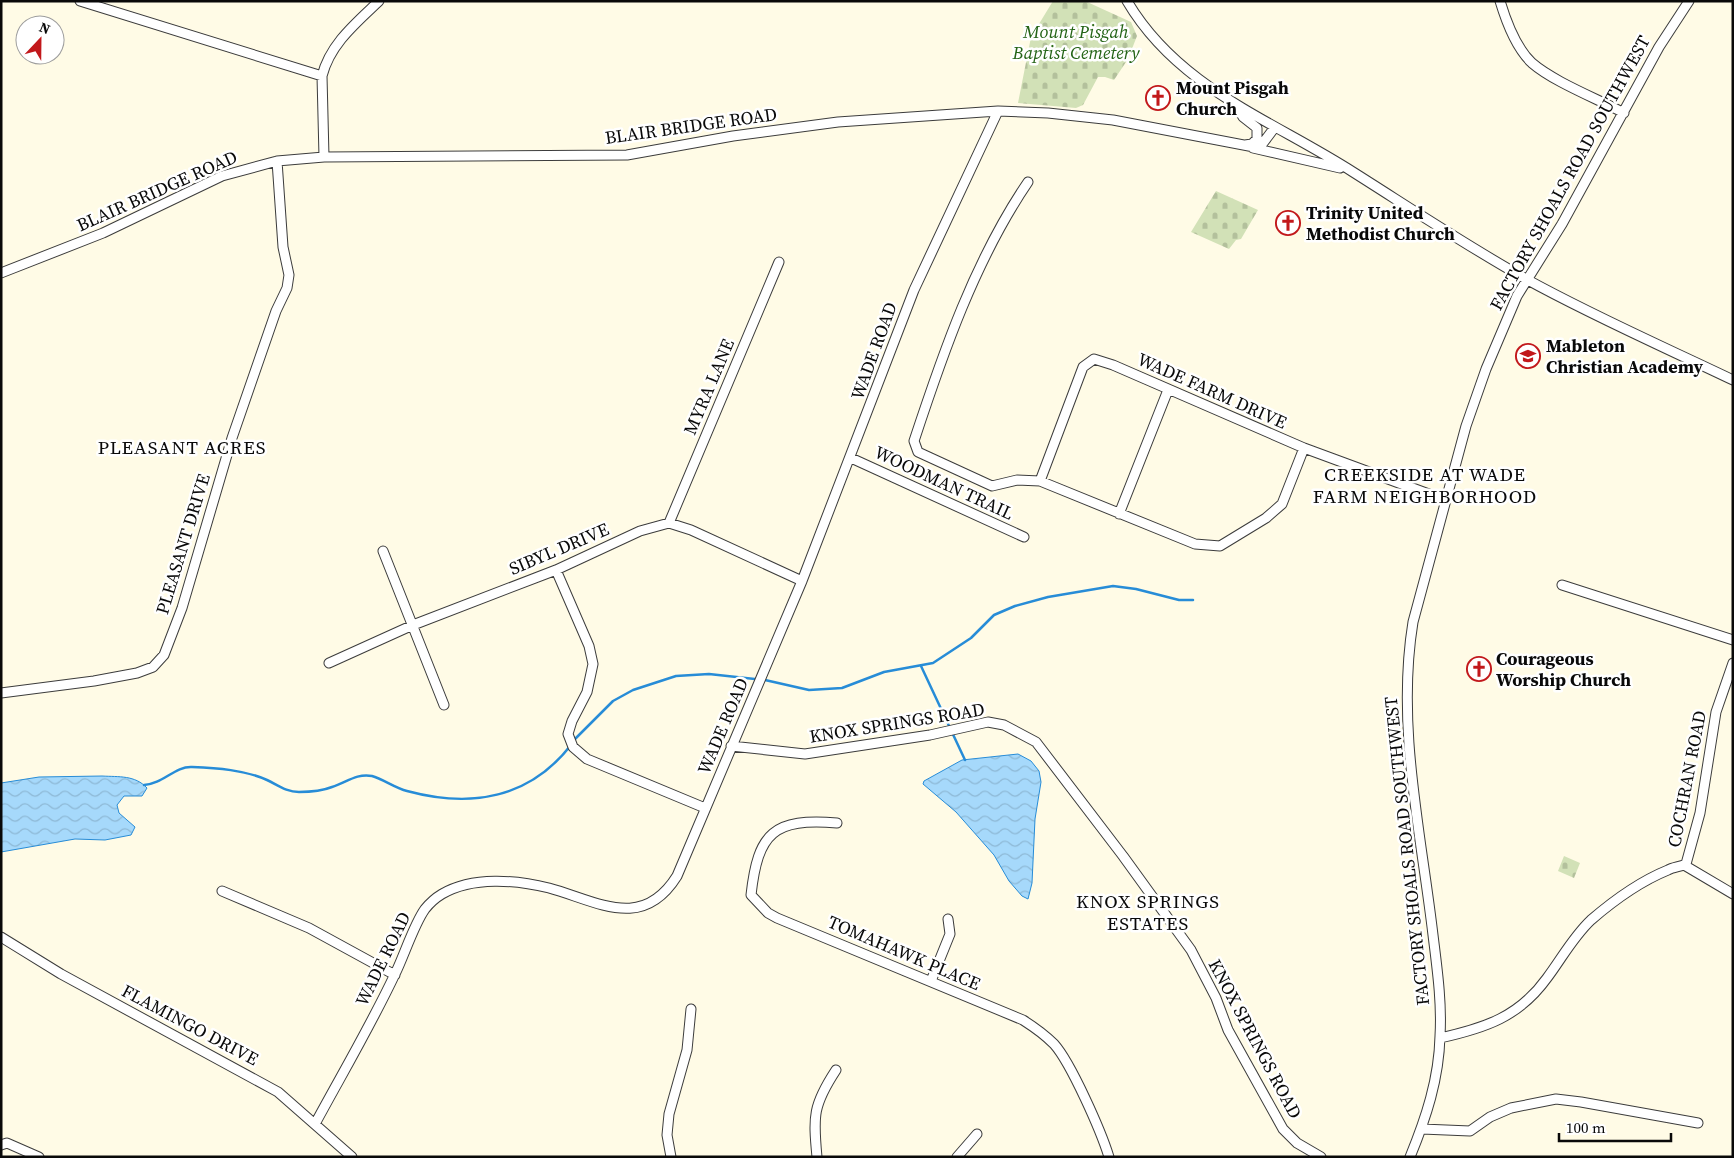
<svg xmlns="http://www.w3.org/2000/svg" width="1734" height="1158" font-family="'Source Serif 4',serif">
<defs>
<pattern id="cemetery-stones" width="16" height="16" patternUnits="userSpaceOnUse" patternTransform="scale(1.25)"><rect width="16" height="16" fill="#d2e1b7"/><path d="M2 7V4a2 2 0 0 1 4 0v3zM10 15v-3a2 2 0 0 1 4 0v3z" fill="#b3c09c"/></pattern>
<pattern id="water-waves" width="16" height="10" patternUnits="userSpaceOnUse" patternTransform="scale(1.25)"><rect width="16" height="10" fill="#a6d9fb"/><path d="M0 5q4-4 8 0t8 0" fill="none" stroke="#8eb9d6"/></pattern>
</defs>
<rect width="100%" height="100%" fill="#fffbe6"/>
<!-- cemetery -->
<path fill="url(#cemetery-stones)" d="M1053,1h32l46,21 6,14 -9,23 -14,21 -9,-3h-7l-15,28 -7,3 -58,-5 13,-66z
M1216,191l42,19 -17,29 -5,1 -7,9 -38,-17z
M1564,856l16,7 -6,15 -16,-7z"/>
<!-- water -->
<path fill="url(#water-waves)" stroke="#278cd7" d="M1018,754l13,7 8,10 2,11 -6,37 -3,64 -4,16 -6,-3 -13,-15 -15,-26 -38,-43 -33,-28 1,-3 38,-21z
M102,776c17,1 33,-1 45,12l-5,8h-18l-7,9 2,8 16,14 -4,8 -26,5 -30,-1 -74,13v-69l38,-6z"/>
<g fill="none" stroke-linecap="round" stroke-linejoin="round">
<!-- stream -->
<path stroke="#278cd7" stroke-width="2.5" d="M921,666l44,94
M574,740l39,-39 20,-11 43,-14 33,-2 56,6 44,10 33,-2 42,-16 49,-9 38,-25 23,-23 21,-9 33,-9 65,-11 23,3 43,11h14
M144,785c19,-1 31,-19 48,-18 25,1 53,3 75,13 11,5 19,12 32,12 11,0 23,-1 33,-5 14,-4 24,-14 40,-11 11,3 23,12 35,15 63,17 122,8 164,-46"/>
<defs>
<path id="minor" d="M80,1l242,75
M1127,1c51,87 145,119 226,171 57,36 114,74 173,107 67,37 138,68 207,101
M1500,1c6,20 16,47 32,62 22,19 66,36 92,50
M1237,107l6,10 14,11v11l-5,5 -7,1
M1253,148l87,20
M324,157l-2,-81c8,-32 34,-53 57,-75
M1028,182c-53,78 -85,171 -114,259l4,11 74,34 25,-6 23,1 155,63 25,2 46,-28 16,-14 22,-56
M1,273l102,-40 119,-57 55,-15 47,-4 303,-2 106,-19 105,-14 160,-11 50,2 65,7 141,27 9,-4 12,-16
M851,458l173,79
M1040,481l43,-114 11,-8 19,6 191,83 141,52
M1119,514l49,-124
M669,523l110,-261
M383,551l61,154
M556,570l33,76 4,18 -6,28 -15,29 -4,13 5,13 14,12 118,49
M1562,585l171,55
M329,663l84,-38 143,-55 84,-39 29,-8 22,7 111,51
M1,693l93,-12 43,-8 16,-6 11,-12 18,-47 50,-170 44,-127 11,-23 2,-13 -6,-28 -6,-86
M731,746l74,8 125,-19 58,-13 16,3 32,17 87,114 68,94 25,48 12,32 55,99 14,14 24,14
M837,823c-63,-5 -79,9 -86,72l17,18 9,5 246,102c11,7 22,15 31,24 17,19 47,87 55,113
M1684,865l49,29
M222,891l87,37 86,47
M1,937l60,37 217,118 74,65
M931,981l19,-47 -2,-15
M1440,1038c45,-10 79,-21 107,-60 15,-20 26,-41 44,-58 22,-19 50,-39 77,-50 5,-3 12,-3 18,-6l14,-51 16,-101 17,-49
M315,1124c27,-50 56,-99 80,-150 9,-18 19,-50 30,-65 4,-5 12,-12 17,-15 31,-18 74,-14 107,-6 48,13 93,44 128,-12l125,-295 112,-291 84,-179
M1422,1129l48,2 20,-14 21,-9 45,-9 25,3 117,21
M1,1145l6,-2 32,14
M671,1157l-4,-22 2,-21 18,-64 4,-41
M817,1157c-4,-41 -4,-52 19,-87
M957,1157l20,-23
M1410,1157c16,-39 29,-78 30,-121 2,-34 -3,-68 -7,-101 -12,-103 -37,-209 -20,-313l53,-196 20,-57 31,-73 45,-72 97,-177 30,-46"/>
</defs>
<!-- minor casing -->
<use href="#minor" stroke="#3c3c3c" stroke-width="11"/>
<!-- minor -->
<use href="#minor" stroke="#fff" stroke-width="9"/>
</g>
<!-- icons -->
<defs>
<symbol id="church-ring" viewBox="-11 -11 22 22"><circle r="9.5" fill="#fff" stroke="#c2181b" stroke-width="1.5"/><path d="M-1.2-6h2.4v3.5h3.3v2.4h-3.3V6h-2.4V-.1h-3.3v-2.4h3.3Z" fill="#c2181b"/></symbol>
<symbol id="school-ring" viewBox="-11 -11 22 22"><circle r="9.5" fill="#fff" stroke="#c2181b" stroke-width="1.5"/><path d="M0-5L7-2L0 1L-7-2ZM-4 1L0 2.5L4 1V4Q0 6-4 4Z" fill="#c2181b"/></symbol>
</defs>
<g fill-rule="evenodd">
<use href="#church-ring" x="1144" y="84" width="28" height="28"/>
<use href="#church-ring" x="1274" y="209" width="28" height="28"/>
<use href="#school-ring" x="1514" y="342" width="28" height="28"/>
<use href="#church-ring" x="1465" y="655" width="28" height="28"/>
</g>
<g text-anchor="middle" stroke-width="5" stroke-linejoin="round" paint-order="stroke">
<!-- park labels -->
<g font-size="18" font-style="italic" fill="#246417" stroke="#fff">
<text x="1076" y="38">Mount Pisgah<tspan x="1076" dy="21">Baptist Cemetery</tspan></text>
</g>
<!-- poi labels -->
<g font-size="18" font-weight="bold" fill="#090909" stroke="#fff" text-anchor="start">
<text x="1176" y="94">Mount Pisgah<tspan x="1176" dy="21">Church</tspan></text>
<text x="1306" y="219">Trinity United<tspan x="1306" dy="21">Methodist Church</tspan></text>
<text x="1546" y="352">Mableton<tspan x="1546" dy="21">Christian Academy</tspan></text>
<text x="1496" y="665">Courageous<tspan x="1496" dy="21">Worship Church</tspan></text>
</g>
<!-- street labels -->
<g font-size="18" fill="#090909" stroke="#fff">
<text transform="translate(691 126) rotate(-8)" y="6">BLAIR BRIDGE ROAD</text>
<text transform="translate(1570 173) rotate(-61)" y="6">FACTORY SHOALS ROAD SOUTHWEST</text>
<text transform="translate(157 191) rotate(-24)" y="6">BLAIR BRIDGE ROAD</text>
<text transform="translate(874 351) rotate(-70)" y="6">WADE ROAD</text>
<text transform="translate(709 387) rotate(-67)" y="6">MYRA LANE</text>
<text transform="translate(1212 391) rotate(24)" y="6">WADE FARM DRIVE</text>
<text transform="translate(944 483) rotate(25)" y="6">WOODMAN TRAIL</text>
<text transform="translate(183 544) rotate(-73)" y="6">PLEASANT DRIVE</text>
<text transform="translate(559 549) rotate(-23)" y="6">SIBYL DRIVE</text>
<text transform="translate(897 723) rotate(-9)" y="6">KNOX SPRINGS ROAD</text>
<text transform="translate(723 726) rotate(-67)" y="6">WADE ROAD</text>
<text transform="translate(1687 779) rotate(-79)" y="6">COCHRAN ROAD</text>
<text transform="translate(1407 851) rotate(-96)" y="6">FACTORY SHOALS ROAD SOUTHWEST</text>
<text transform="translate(904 953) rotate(23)" y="6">TOMAHAWK PLACE</text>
<text transform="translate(383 959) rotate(-64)" y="6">WADE ROAD</text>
<text transform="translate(190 1025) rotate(28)" y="6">FLAMINGO DRIVE</text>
<text transform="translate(1255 1039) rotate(62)" y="6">KNOX SPRINGS ROAD</text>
</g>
<!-- neighbourhood labels -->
<g font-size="19" letter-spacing="1" fill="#090909" stroke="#fff">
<text x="182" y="454">PLEASANT ACRES</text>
<text x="1425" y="481">CREEKSIDE AT WADE<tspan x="1425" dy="22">FARM NEIGHBORHOOD</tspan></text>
<text x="1148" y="908">KNOX SPRINGS<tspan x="1148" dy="22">ESTATES</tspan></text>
</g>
</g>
<!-- border -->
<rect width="1734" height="1158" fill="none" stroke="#090909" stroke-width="5"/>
<!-- north arrow -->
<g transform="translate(40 40) rotate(22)"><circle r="24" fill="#ffffff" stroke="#9d9d9d"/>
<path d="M0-4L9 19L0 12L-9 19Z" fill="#c2181b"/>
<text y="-8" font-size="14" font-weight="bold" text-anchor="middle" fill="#090909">N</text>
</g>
<!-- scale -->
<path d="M1559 1133v8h112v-8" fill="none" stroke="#090909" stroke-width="2.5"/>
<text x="1566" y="1133" font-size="15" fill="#090909" stroke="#ffffff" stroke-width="4" paint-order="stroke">100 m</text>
</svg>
